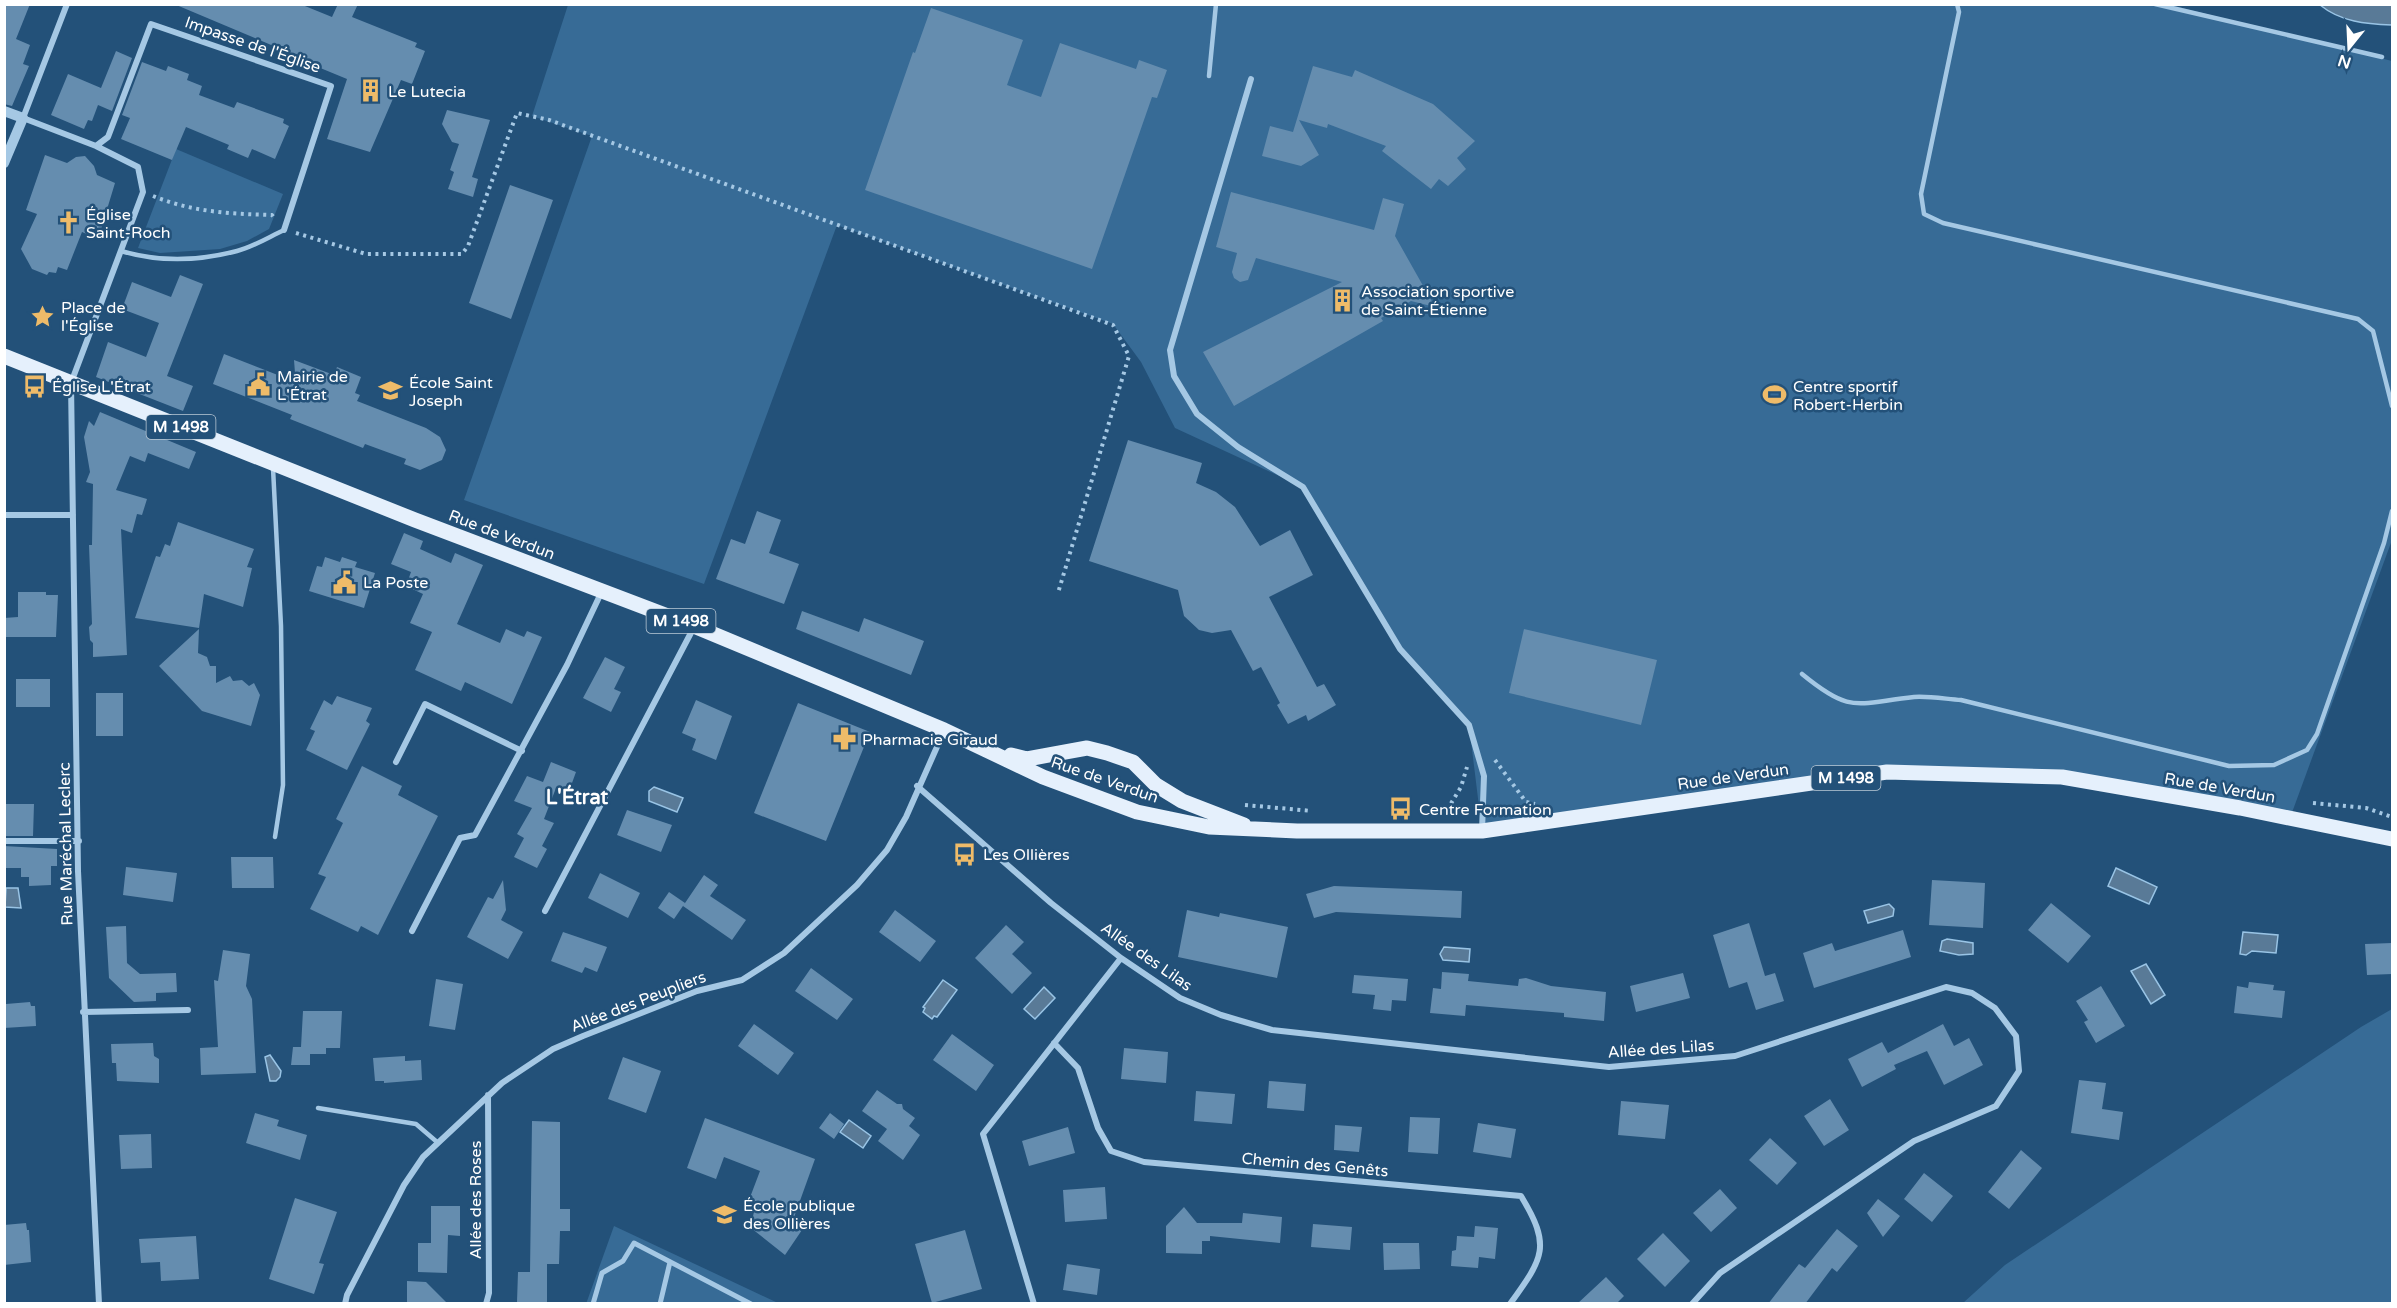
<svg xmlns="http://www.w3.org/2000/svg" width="2397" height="1308" font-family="'Varela Round',sans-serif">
<rect width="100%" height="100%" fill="#235179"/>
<!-- green -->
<path fill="#376b96" d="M2167,4l225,57v479l-102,278 -228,-41 -175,-5 -405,59 -13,-106 -69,-76 -97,-162 -128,-59 -34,-66 -28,-38 -276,-99 -133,359 -240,-84 128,-364 -60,-20 36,-111z
M176,149l107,45 -14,35 -22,12 -27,8 -60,4 -22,-5z
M2392,1009v294h-429l42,-38 356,-238z
M614,1226l164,77 -192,1z"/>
<!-- water -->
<path fill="#597a97" stroke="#99c4e5" stroke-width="1.5" d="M2320,5h72v20c-26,-1 -51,-3 -72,-20z
M654,787l29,11 -6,14 -28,-11v-10z
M2116,868l41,19 -8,17 -41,-18z
M6,888h12l3,20 -16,-1z
M1889,904l5,5 -1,7 -25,7 -4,-12z
M2243,932l35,3 -2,18 -24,-2 -6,4 -6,-1z
M1947,939l26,4v11l-14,1 -19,-4 2,-10z
M1444,947l26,2 -1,13 -26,-2 -3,-6z
M2146,964l19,31 -14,9 -20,-33z
M943,980l14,10 -20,27 -3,-1 -2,3 -9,-7 2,-4 -2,-1z
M1044,987l11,11 -20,21 -11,-10z
M270,1055l11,16 -1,6 -4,4h-6l-5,-24z
M849,1120l22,16 -8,12 -23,-16z"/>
<!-- building -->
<path fill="#658daf" d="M4,4h26l-14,35 14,6 -7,19 6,2 -17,40 -8,-2z
M174,4h126l32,13 6,-13h20l-6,13 65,26 -2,4 10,4 -13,33 -11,-4 -31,72 -43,-13 20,-60 -34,-14 1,-2z
M931,8l92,32 -16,45 34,12 19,-54 76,26 3,-9 28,10 -10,28 -5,-1 -60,172 -227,-79 48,-138 2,1z
M116,51l16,7 -20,53 -14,-6 -6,16 -4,-1 -4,9 -33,-14 17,-41 33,14z
M142,62l24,9 2,-5 21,8 -2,6 15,6 -3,9 35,13 3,-6 47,17 -1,4 6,3 -14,33 -23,-10 -4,9 -21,-9 2,-4 -43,-18 -14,33 -51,-21 9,-21 -8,-3z
M1313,66l39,11 3,-7 78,34 42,37 -18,17 9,11 -18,17 -9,-7 -8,10 -49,-38 4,-5 -58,-22 -1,4 -28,-8 20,35 -18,11 -39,-10 8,-30 23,6z
M447,110l43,10 -18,57 6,2 -5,18 -25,-8 6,-17 -4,-2 9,-26 -7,-2 -10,-18z
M45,155l22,8 9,-6 9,-1 9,10 3,9 18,8 -17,56 -16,-7 -15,38 -9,-3 -2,6 -7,-1 -2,3 -15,-6 -11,-20 16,-35 -11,-4z
M510,185l43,15 -42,119 -42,-16z
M1231,192l143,38 9,-32 21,6 -9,32 40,71 -24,-6 -30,17 2,3 -149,85 -31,-54 139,-70 -86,-24 -8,22 -8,2 -6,-4 -2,-6 5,-19 -21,-6z
M180,275l23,9 -36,92 26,10 -10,25 -87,-34 12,-35 38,15 13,-34 -37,-14 10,-27 39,15z
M224,354l64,25v-8l7,2 -1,-13 40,15 3,-8 24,10 -6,16 5,2 -3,6 69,27 14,9 6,13 -4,10 -22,10 -16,-6 2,-5 -41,-15 -2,4 -73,-29 2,-4 -79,-31z
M100,412l96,40 -7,17 -41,-16 -3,9 -15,-6 -14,34 31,9 -5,16 -5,-1 -5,19 -11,-4 6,126 -34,2v-14l-3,-3 -1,-13 3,-3 -3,-79h3l1,-61 -7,-2 4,-10 -6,-35 5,-16 5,5z
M1128,440l74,23 -6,20 20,9 19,15 25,39 30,-16 23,45 -44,22 48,90 7,-3 12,21 -28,16 -2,-6 -18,9 -11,-19 3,-2 -19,-36 -8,4 -22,-41 -19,3 -13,-3 -15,-14 -6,-26 -89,-29z
M757,511l24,9 -12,33 30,11 -15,40 -68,-25 15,-40 14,5z
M178,522l76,27 -7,18 5,1 -9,39 -39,-13 -5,34 -64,-10 21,-62 4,1 5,-13 5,2z
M404,533l19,8 -3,8 31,14 4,-10 28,12 -26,59 43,19 6,-14 18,8 3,-6 15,6 -30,67 -47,-22 -4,9 -46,-21 17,-38 -22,-9 13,-29 -17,-8 5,-14 -20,-8z
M325,557l15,5 2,-5 15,5 -2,5 20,6 -11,35 -55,-17 8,-25 5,1z
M18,592h28v3h12l-2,42h-52v-19l14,-1z
M802,611l57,21 5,-14 60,23 -13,34 -115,-46z
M199,629l-1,24 9,4 3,9h6v17l14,-7 3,5 9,-1 7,6 5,-3 6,12 -9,31 -49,-15 -43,-45z
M1524,629l133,31 -16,65 -132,-32z
M605,657l20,10 -11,22 7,3 -10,20 -28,-14z
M16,679h34v28h-34z
M96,693h27v43h-27z
M337,696l35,12 -6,13 4,3 -23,46 -41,-20 9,-19 -5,-2 14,-29 8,5z
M696,700l36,16 -16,44 -24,-10 4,-11 -14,-6z
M798,703l72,29 -44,109 -72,-28z
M551,762l25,10 -8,22 -12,-6 -12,31 10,4 -12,23 5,3 -10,19 -23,-11 10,-19 -7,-4 15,-26 -18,-7 13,-25 16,6z
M362,766l40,20 -4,9 40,21 -60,119 -17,-9 -3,6 -48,-23 16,-32 -8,-3 25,-51 -7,-4z
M4,804h30l-1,32h-29z
M627,810l45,15 -11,27 -44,-17z
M4,846l53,3v17h-6v19l-22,1v-9h-8v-9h-17z
M231,857h42l1,31h-42z
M126,867l51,6 -4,29 -50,-7z
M600,873l40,20 -12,25 -40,-20z
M704,875l14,10 -8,11 36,24 -14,20 -49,-34z
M503,880l3,30 -5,10 22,12 -15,27 -41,-22 21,-40 5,2z
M1932,880l53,3 -2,45 -54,-3z
M1334,886l128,5 -1,27 -125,-6 -22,6 -8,-24z
M669,892l16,11 -11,16 -16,-11z
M2051,903l40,33 -23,27 -40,-33z
M895,910l41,31 -16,21 -41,-30z
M1187,910l32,7 1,-4 68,14 -11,51 -99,-21z
M1749,923l16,53 10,-3 9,28 -28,9 -9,-28 -18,6 -16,-53z
M1006,925l18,17 -12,12 20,19 -20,21 -37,-36z
M126,926l1,37 13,11 36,-1 1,19 -21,1v8l-22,1 -25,-24 -3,-51z
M1903,930l8,27 -97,31 -11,-35 29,-10 3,8z
M563,932l44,15 -10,25 -12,-5 -3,6 -31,-12z
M2392,943v31l-25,1 -2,-31z
M223,950l27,4 -4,32 6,13 4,74 -55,2 -1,-27 18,-1 -4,-67 4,1z
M811,968l42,31 -16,21 -42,-29z
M1442,972l27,2 -1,7 50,5 1,-7 7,-1 25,8 55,6 -2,29 -40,-4v-4l-98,-8 -1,11 -35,-3 3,-25 8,1z
M1683,973l7,25 -54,14 -6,-26z
M1354,975l54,4 -2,22 -14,-1 -1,11 -18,-2 2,-14 -23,-2z
M436,979l27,5 -8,46 -26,-4z
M2249,982l25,3 -1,5 12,1 -3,27 -48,-5 3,-27 11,2z
M2101,986l24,40 -29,17 -12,-21 4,-2 -12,-19z
M30,1002l1,4h4l1,20 -32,2 2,-24z
M303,1011h39l-2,37h-14v6h-16v11h-19l2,-18h8z
M754,1024l40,29 -16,22 -40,-29z
M1943,1024l11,22 15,-8 14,27 -39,20 -17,-34 -33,14 2,4 -34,18 -14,-28 34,-17 6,11z
M952,1034l42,31 -18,26 -43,-31z
M153,1043l1,13 5,3v24l-42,-2 -1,-18h-4l-1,-19z
M1124,1048l44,4 -2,31 -45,-4z
M405,1056v5l16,-1 1,20 -38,3v-2h-9l-2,-23z
M623,1057l38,14 -15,42 -38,-14z
M2079,1080l27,3 -4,26 21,3 -4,28 -48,-7z
M1269,1081l37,3 -2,27 -37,-3z
M877,1090l20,14h5l1,5 12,9 -6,8 11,9 -17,25 -25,-19 9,-12 -25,-18z
M1196,1091l39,3 -3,30 -38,-3z
M1830,1099l19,31 -25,16 -20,-30z
M1621,1101l48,4 -4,34 -47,-4z
M255,1113l24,7 -2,6 30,9 -7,25 -54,-17z
M830,1113l14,11 -10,15 -15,-11z
M1410,1117l30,1 -2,36 -30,-2z
M705,1118l110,41 -23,64 12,4 -19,28 -34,-27 3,-17 -8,-3 14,-37 -36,-14 -8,22 -29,-11z
M532,1121l28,1v87h10v22h-10l-1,33h-12v38l-3,2 -27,-2 1,-30h12z
M1478,1123l38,6 -5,29 -38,-6z
M1335,1125l27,2 -3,25 -25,-2z
M1068,1127l7,26 -46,13 -7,-25z
M151,1134l1,34 -31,1 -2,-34z
M1770,1138l27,25 -20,22 -28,-25z
M2021,1150l21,18 -33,41 -21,-17z
M1924,1173l29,23 -21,26 -28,-23z
M1105,1187l2,32 -42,3 -2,-32z
M1720,1189l17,19 -26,24 -18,-19z
M295,1198l42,14 -18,51 5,1 -10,30 -45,-15z
M1878,1199l22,17 -17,21 -16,-24z
M431,1206h29v30l-12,-1 -1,38 -29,-1v-29h13z
M1184,1207l13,16h45l1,-10 39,4 -2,26 -70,-7v5h-8v13l-36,-1v-27z
M26,1223l1,7h2l2,32 -27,3v-40z
M1313,1224l39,3 -2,23 -39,-3z
M1475,1226l23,2 -3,31 -16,-2 -1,11 -27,-2 1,-15 4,-1 1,-14 17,1z
M1837,1229l21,17 -21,26 -5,-4 -27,36h-37l31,-40 6,4z
M965,1230l17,59 -50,14 -17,-59z
M1663,1233l27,28 -25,26 -28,-28z
M196,1236l3,43 -38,2 -1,-19 -19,1 -2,-24z
M1383,1243h36l1,26 -36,1z
M1067,1264l33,5 -3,26 -34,-5z
M1606,1277l18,19 -8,8h-39z
M407,1281l19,1 22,22h-41z"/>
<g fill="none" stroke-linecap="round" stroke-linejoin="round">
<!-- path -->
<path stroke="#a5c8e4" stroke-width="4" stroke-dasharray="3 4.5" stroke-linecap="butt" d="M153,196c39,16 78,18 119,19l2,3
M296,233l70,21h96l6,-8 49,-133 32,7 564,205 16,31 -71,237
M1495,760l31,42 9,2
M2313,803l53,5 26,9
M1245,805l67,6
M1440,812l7,-2 14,-23 6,-20"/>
<!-- service -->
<path stroke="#a5c8e4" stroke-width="4.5" d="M1957,4l2,8 -38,182 3,20 19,9 415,96 15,12 19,75
M2155,4l227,53
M1209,76l7,-72
M121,251c37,11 78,10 116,0 16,-4 32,-14 47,-21
M273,468l8,158 2,159 -8,52
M1802,674c50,41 54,29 112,23 15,-1 32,2 47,3l268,66 45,-1 33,-15 10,-16 67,-191 8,-32
M318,1108l98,16 21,18"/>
<!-- pedestrian -->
<path stroke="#a5c8e4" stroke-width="5" d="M593,1304l9,-31 21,-12 11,-18 117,61
M660,1304l10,-42"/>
<!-- minor -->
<path stroke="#a5c8e4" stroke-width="6" d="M67,4l-44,114 73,28 42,21 5,25 -72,191 7,488 21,433
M1251,79l-81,271 4,26 23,38 41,33 65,40 97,162 69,76 15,51 -2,55
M96,146l12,-9 43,-113 180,62 -47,144
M4,515h69
M396,762l29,-58 97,47
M917,786l134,117 70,55 59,40 41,17 51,15 337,37 126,-11 211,-69 26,6 23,15 21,28 3,35 -23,35 -82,35 -194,132 -28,31
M4,841h75
M545,911l149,-284
M412,931l48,-93 15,-3 92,-170 35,-74
M83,1012l105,-2
M1054,1043l24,25 20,60 13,23 33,11 377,34c31,51 22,62 -11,108
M345,1304l2,-9 57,-110 19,-28 79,-74 51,-34 30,-13 114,-45 45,-11 42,-27 73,-68 30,-35 19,-33 38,-86
M486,1304l3,-11 -1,-198
M1034,1304l-51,-170 138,-176"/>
<!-- tertiary -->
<path stroke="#a5c8e4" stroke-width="10" d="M4,111l19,7 -19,45"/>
<!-- primary -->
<path stroke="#e5f0fc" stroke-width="15" d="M4,356l411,164 279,106 250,104 99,47 94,35 72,15 88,4h185l405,-59 175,5 178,31 152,31
M1011,755l16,4 60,-11 20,5 26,9 23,23 26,16 62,24"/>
</g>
<!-- icons -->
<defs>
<symbol id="building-bare" viewBox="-9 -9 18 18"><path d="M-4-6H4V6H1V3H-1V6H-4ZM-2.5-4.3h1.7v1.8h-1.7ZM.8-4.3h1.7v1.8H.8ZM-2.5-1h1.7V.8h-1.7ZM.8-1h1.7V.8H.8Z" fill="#eebb69" stroke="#235179" stroke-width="2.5" paint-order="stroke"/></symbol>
<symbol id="church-bare" viewBox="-9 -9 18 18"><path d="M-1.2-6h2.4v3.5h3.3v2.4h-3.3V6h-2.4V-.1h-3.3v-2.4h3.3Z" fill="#eebb69" stroke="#235179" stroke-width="2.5" paint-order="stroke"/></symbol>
<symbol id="sight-bare" viewBox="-9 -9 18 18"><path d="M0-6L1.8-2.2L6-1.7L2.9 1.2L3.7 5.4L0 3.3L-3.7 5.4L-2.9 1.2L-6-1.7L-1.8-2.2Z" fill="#eebb69" stroke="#235179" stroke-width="2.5" paint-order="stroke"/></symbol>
<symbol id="civic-bare" viewBox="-9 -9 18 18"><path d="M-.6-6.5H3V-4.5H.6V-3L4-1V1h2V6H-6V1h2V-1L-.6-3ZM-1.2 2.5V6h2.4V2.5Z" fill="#eebb69" stroke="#235179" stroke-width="2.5" paint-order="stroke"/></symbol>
<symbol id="bus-bare" viewBox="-9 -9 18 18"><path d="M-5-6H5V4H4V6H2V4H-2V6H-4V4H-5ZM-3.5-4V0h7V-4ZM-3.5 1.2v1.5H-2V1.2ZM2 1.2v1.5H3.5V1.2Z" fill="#eebb69" stroke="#235179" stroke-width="2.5" paint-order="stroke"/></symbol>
<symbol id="school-bare" viewBox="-9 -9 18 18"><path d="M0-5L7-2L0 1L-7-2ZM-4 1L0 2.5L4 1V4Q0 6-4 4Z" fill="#eebb69" stroke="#235179" stroke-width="2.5" paint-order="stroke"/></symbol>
<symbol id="stadium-bare" viewBox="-9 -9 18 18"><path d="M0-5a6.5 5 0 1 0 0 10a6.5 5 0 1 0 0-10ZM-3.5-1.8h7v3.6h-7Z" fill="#eebb69" stroke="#235179" stroke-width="2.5" paint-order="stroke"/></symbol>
<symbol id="pharmacy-bare" viewBox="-9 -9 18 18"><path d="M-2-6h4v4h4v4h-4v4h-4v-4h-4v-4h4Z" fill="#eebb69" stroke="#235179" stroke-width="2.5" paint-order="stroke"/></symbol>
</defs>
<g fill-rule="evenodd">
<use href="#building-bare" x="354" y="74" width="33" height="33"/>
<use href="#church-bare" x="52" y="206" width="33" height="33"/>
<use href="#building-bare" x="1326" y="284" width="33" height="33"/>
<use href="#sight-bare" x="26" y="300" width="33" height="33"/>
<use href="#civic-bare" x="242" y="368" width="33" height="33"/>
<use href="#bus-bare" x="18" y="370" width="33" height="33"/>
<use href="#school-bare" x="374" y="374" width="33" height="33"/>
<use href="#stadium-bare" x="1758" y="378" width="33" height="33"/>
<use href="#civic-bare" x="328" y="566" width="33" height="33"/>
<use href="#pharmacy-bare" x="828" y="722" width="33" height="33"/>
<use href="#bus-bare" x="1384" y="792" width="33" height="33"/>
<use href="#bus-bare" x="948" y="838" width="33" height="33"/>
<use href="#school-bare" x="708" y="1198" width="33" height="33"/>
</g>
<g text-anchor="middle" stroke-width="5" stroke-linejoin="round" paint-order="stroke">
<!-- shield labels -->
<g fill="#235179" stroke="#bdcbd7" stroke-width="1.5">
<rect x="146.5" y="415" width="69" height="24" rx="4.5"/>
<rect x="646.5" y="609" width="69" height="24" rx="4.5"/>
<rect x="1811.5" y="766" width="69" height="24" rx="4.5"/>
</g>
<g font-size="15" font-weight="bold" fill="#fff">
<text x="181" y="432">M 1498</text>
<text x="681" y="626">M 1498</text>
<text x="1846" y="783">M 1498</text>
</g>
<!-- street labels -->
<g font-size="16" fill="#fff" stroke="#235179">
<text transform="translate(253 44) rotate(19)" y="6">Impasse de l'Église</text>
<text transform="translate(502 534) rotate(21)" y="6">Rue de Verdun</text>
<text transform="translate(1733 776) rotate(-8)" y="6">Rue de Verdun</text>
<text transform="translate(1105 779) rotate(19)" y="6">Rue de Verdun</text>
<text transform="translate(2220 787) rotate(10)" y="6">Rue de Verdun</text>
<text transform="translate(65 844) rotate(-91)" y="6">Rue Maréchal Leclerc</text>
<text transform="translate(1147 956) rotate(35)" y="6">Allée des Lilas</text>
<text transform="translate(638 1001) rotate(-21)" y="6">Allée des Peupliers</text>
<text transform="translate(1661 1048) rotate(-4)" y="6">Allée des Lilas</text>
<text transform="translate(1315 1164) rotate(5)" y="6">Chemin des Genêts</text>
<text transform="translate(475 1200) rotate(-90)" y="6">Allée des Roses</text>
</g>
<!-- poi labels -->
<g font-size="16" fill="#fff" stroke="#235179" text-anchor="start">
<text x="388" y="97">Le Lutecia</text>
<text x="86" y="220">Église<tspan x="86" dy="18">Saint-Roch</tspan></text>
<text x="1361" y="297">Association sportive<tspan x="1361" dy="18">de Saint-Étienne</tspan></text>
<text x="61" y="313">Place de<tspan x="61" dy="18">l'Église</tspan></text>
<text x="277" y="382">Mairie de<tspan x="277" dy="18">L'Étrat</tspan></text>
<text x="409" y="388">École Saint<tspan x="409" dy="18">Joseph</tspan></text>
<text x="52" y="392">Église L'Étrat</text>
<text x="1793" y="392">Centre sportif<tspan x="1793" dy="18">Robert-Herbin</tspan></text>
<text x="363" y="588">La Poste</text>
<text x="862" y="745">Pharmacie Giraud</text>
<text x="1419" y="815">Centre Formation</text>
<text x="983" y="860">Les Ollières</text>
<text x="743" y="1211">École publique<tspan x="743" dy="18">des Ollières</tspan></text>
</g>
<!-- quarter labels -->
<g font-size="20" font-weight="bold" fill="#fff" stroke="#235179">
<text x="577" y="804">L'Étrat</text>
</g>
</g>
<!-- border -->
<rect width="2397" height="1308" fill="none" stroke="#ffffff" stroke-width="12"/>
<!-- north arrow -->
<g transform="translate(2349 48) rotate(198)" stroke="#235179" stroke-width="4.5" paint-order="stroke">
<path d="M0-4.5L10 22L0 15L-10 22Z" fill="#ffffff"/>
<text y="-9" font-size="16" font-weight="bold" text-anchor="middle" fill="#ffffff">N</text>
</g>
</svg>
